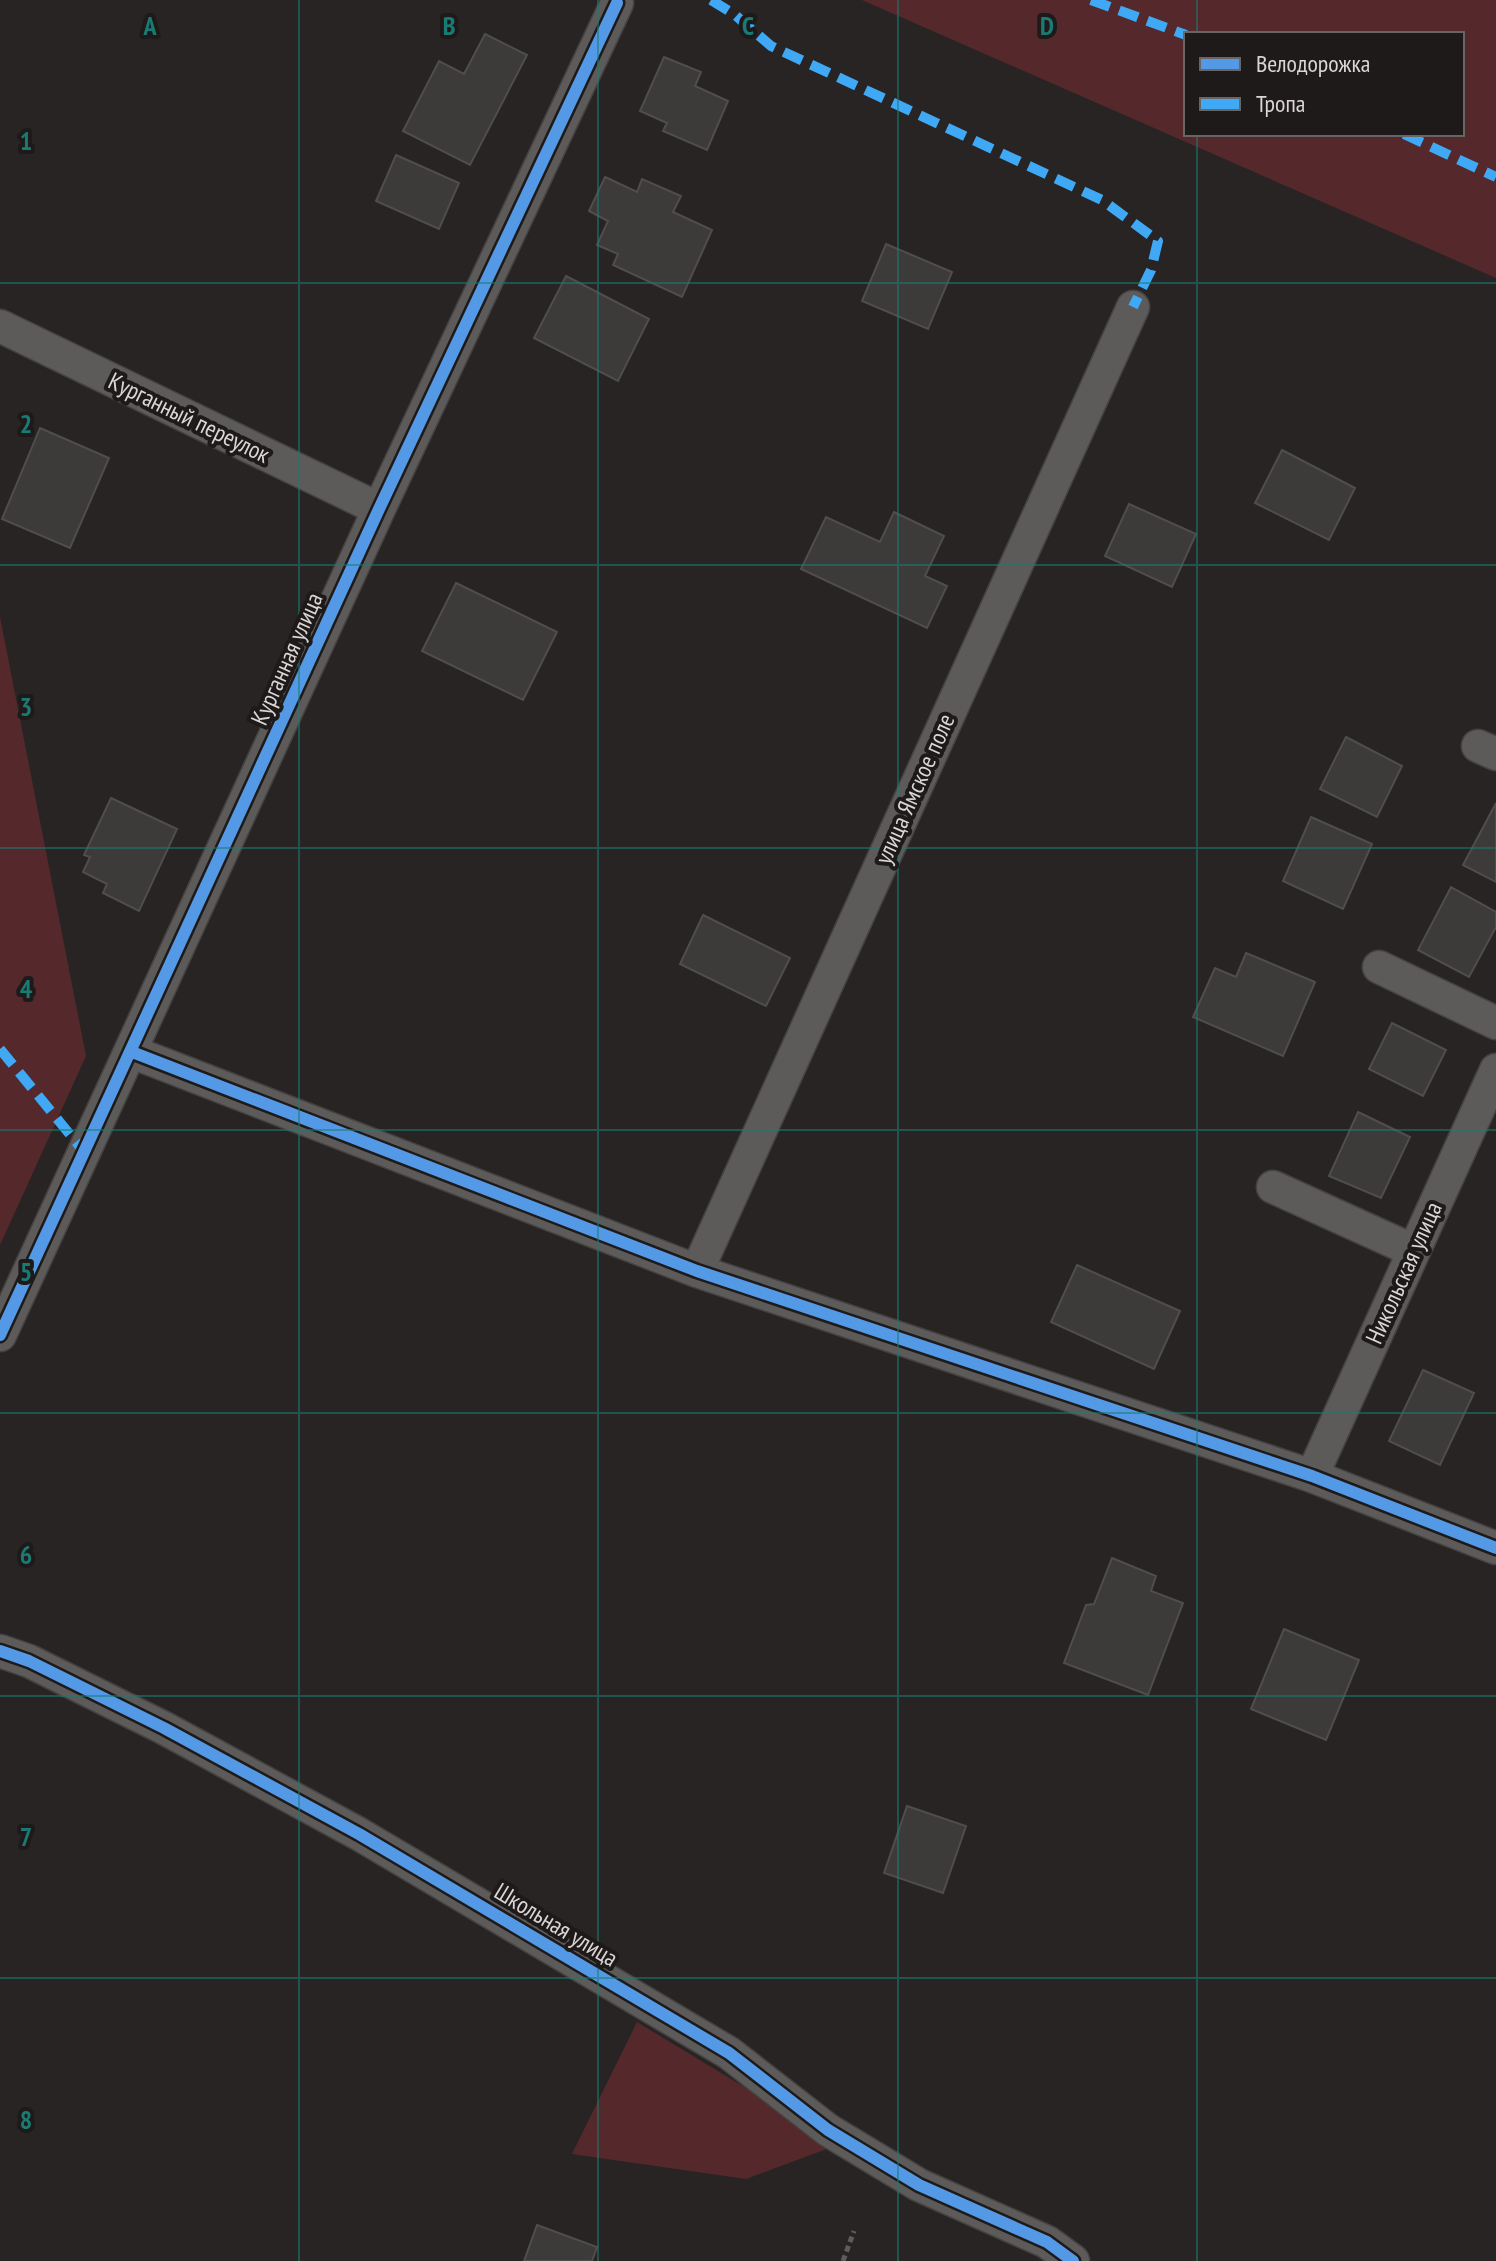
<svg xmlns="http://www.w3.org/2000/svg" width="1496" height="2261" font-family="'PT Sans Narrow',sans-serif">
<rect width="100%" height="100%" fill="#282424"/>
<!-- green -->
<path fill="#55292c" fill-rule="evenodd" d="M862,0h634v278zM1462,34v100h-276v-100z
M0,617l86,439 -86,189z
M637,2022l127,77 68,48 -86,32 -174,-25z"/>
<!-- building -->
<path fill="#3d3a3a" stroke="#504d4d" stroke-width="2" d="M485,34l42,21 -57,110 -67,-34 36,-70 25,13z
M664,57l37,15 -6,14 33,15 -21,49 -44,-19 4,-8 -27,-12z
M396,155l63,28 -20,46 -63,-28z
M605,177l32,15 5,-13 39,17 -8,16 39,18 -30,67 -69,-32 5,-11 -21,-9 11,-24 -19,-10z
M886,244l66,28 -24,57 -66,-28z
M566,276l83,43 -31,62 -84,-43z
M40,428l69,30 -39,90 -68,-29z
M1282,450l73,38 -26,52 -74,-37z
M1129,504l67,30 -24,53 -67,-31z
M894,512l50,24 -19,40 22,10 -20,42 -126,-59 25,-52 54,25z
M456,583l101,49 -34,68 -101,-49z
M1346,737l56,29 -25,51 -57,-28z
M111,798l66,31 -38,82 -36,-18 4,-9 -24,-12 7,-15 -6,-2z
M1496,803v79l-33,-17z
M1311,817l61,27 -29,65 -60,-28z
M1451,887l45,25v15l-27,50 -51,-27z
M703,915l87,43 -24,48 -86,-42z
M1246,953l69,29 -32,74 -90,-39 22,-49 21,9z
M1392,1023l54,27 -23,46 -54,-27z
M1358,1112l52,25 -29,61 -52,-22z
M1077,1265l103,46 -26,58 -103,-47z
M1423,1370l51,23 -34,72 -51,-24z
M1112,1558l44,18 -5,15 32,12 -35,92 -84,-32 22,-58 8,-1z
M1284,1629l75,31 -33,80 -75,-31z
M907,1806l59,20 -23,67 -59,-20z
M537,2225l60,22 -5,14h-68z"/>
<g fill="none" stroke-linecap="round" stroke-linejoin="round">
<defs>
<path id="minor" d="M0,326l379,183
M1478,746l18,8
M1379,967l117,56
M132,1052l565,219 615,205 184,72
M1273,1187l141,64
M697,1271l436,-964
M0,1335l379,-826 238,-506
M1312,1476l184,-406
M0,1651l29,10 135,67 195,106 370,219 99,77 91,55 128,57 26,19"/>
</defs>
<!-- minor casing -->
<use href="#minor" stroke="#454242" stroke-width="35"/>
<!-- path -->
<path stroke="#5e5b5b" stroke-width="5" stroke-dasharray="6 4" stroke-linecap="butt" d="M843,2261l11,-30"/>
<!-- minor -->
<use href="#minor" stroke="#5d5a5a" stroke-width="32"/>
<!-- quiet -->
<path stroke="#3fa9f5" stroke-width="10" stroke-dasharray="20 10" stroke-linecap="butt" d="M711,0l23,14 37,32 331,154 56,41 -7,29 -18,37
M1091,0l95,35
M1404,134l92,43
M0,1049l85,104"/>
<defs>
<path id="cycleway" d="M132,1052l565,219 615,205 184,72
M0,1335l379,-826 238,-506
M0,1651l29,10 135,67 195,106 370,219 99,77 91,55 128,57 26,19"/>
</defs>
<!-- cycleway casing -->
<use href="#cycleway" stroke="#1f1a1a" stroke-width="17"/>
<!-- cycleway -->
<use href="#cycleway" stroke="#5399e6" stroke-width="12"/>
</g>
<!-- grid -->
<path fill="none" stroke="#197b73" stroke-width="2" stroke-opacity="0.55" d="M299,0v2261M598,0v2261M898,0v2261M1197,0v34M1197,134v2127M0,283h1496M0,565h1496M0,848h1496M0,1130h1496M0,1413h1496M0,1696h1496M0,1978h1496"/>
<g text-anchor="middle" stroke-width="8" stroke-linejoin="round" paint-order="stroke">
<!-- street labels -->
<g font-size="24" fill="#dbd6d6" stroke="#1f1a1a">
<text transform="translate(189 418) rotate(26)" y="8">Курганный переулок</text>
<text transform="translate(287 659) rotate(-66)" y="8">Курганная улица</text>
<text transform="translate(915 789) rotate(-66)" y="8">улица Ямское поле</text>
<text transform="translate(1404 1273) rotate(-66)" y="8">Никольская улица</text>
<text transform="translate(556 1925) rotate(31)" y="8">Школьная улица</text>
</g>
</g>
<g font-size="26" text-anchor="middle" font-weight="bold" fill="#197b73" stroke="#1f1a1a" stroke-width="8" stroke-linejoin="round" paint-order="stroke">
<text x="150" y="35">A</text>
<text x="449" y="35">B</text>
<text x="748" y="35">C</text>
<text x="1047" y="35">D</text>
<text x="26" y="150">1</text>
<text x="26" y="433">2</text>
<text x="26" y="716">3</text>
<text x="26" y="998">4</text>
<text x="26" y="1281">5</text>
<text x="26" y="1564">6</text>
<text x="26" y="1846">7</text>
<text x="26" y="2129">8</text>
</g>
<!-- legend -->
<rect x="1184" y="32" width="280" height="104" fill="#1f1a1a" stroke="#6a6565" stroke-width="2"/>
<rect x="1200" y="58" width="40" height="12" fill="#5399e6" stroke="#6a6565" stroke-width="2"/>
<text x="1256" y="72" font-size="24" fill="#dbd6d6">Велодорожка</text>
<rect x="1200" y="98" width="40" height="12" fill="#3fa9f5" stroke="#6a6565" stroke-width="2"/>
<text x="1256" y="112" font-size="24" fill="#dbd6d6">Тропа</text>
</svg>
